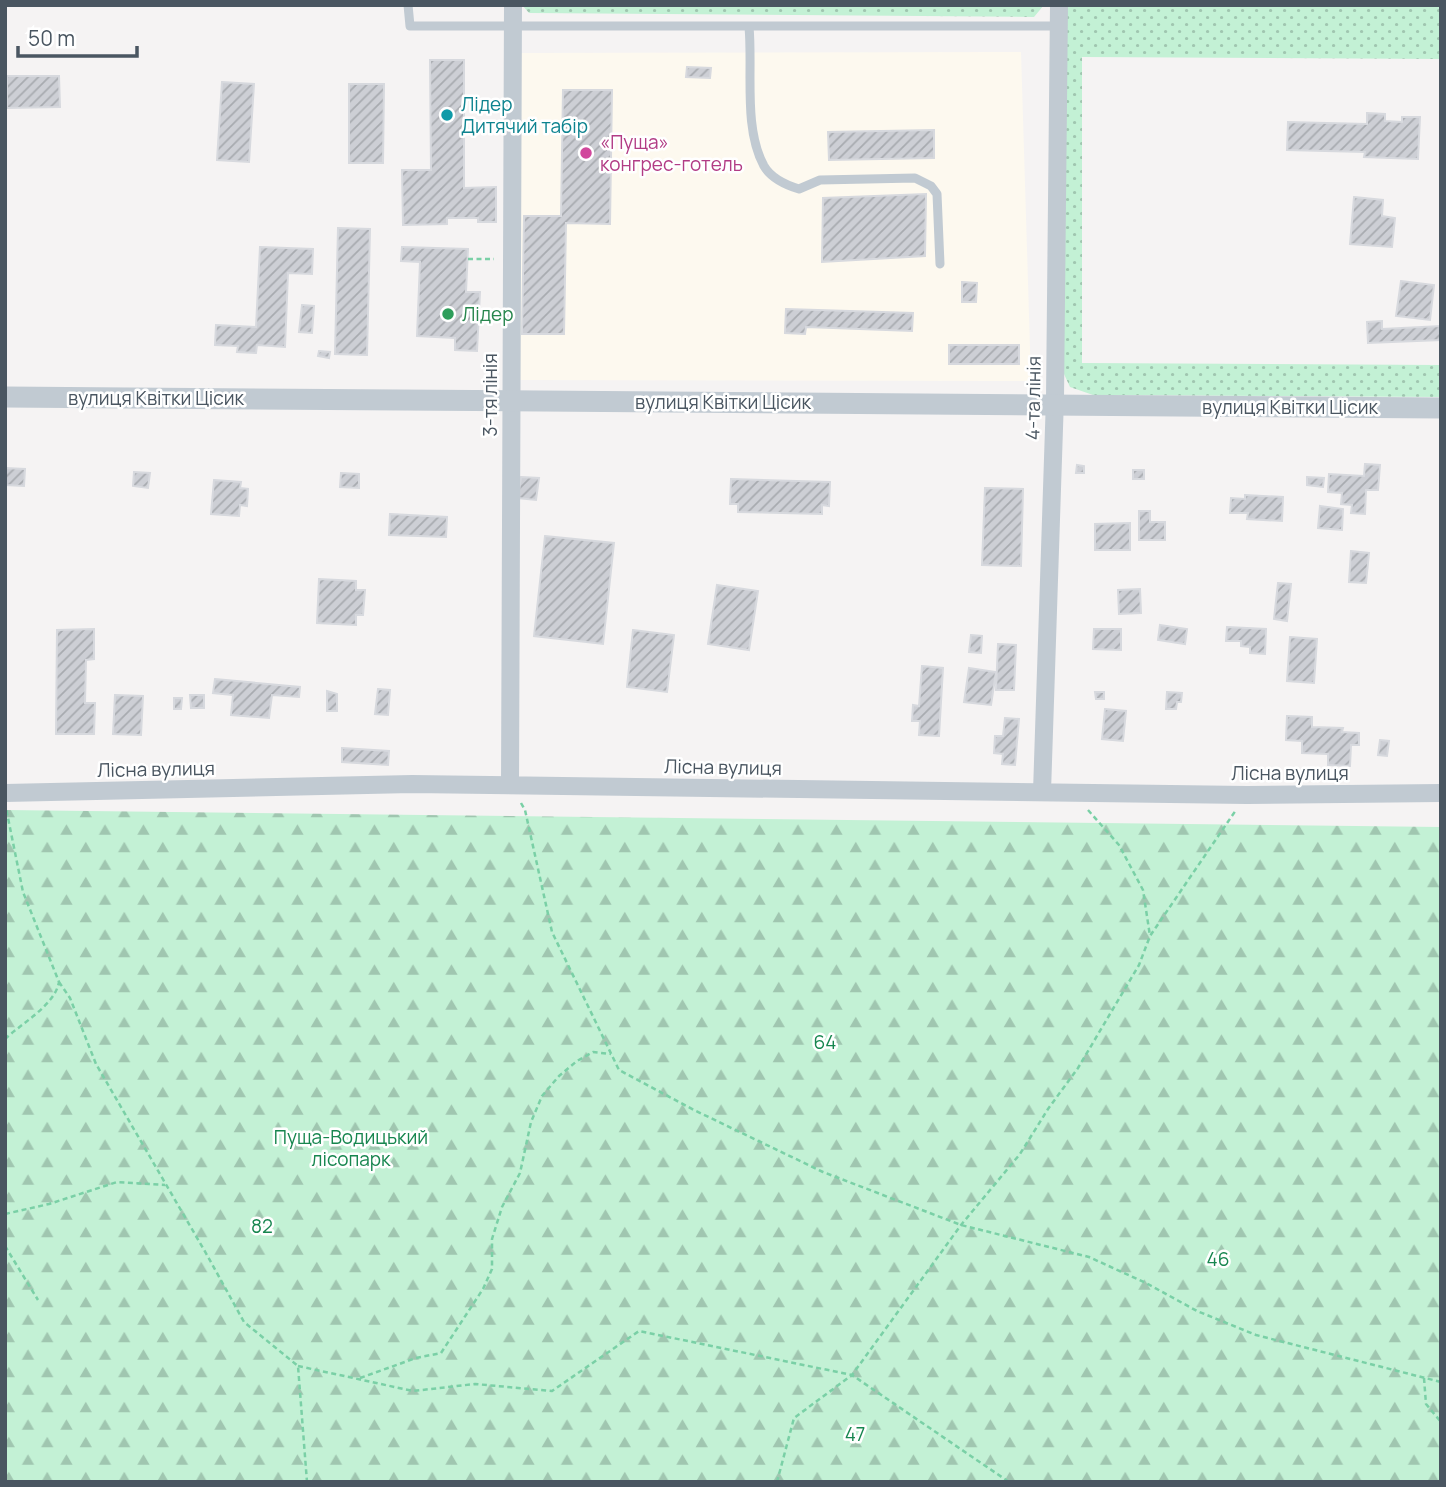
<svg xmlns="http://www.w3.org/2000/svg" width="1446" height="1487" font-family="Manrope,sans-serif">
<defs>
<pattern id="grass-dots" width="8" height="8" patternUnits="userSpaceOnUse" patternTransform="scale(1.75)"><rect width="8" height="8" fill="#c3f1d5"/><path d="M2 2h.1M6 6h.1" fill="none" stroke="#a0c6b0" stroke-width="1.8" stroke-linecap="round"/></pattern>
<pattern id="forest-firs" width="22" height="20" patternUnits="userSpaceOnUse" patternTransform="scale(1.75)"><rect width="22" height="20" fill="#c3f1d5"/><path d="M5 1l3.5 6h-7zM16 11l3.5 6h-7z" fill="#a0c6b0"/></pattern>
<pattern id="building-hatch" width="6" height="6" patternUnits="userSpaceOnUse" patternTransform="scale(1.75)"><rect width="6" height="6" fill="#cdcfd5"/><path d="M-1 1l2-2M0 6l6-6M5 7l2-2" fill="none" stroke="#a8abb0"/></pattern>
</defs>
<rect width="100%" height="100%" fill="#f5f3f3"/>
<!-- commercial -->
<path fill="#fdf9ef" d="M1021,52l10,329 -514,-1 1,-327z"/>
<!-- grass -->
<path fill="url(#grass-dots)" d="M522,5h522l-10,12 -505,-4z
M1064,5h377v54l-359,-2v306l359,2v32l-348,-2 -23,-8 -6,-13z"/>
<!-- forest -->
<path fill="url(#forest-firs)" d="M5,810l1436,17v655h-1436z"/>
<!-- building -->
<path fill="url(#building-hatch)" stroke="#d7d9de" stroke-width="2" d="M430,60h34v128l32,-1v35h-18v-4h-31v6l-44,1 -1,-55h29z
M687,67l24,1 -1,10 -24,-1z
M7,76h52l1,31 -53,1z
M222,82l32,2 -5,78 -32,-2z
M349,84h35l-1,79h-34z
M563,90h49l-2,134 -44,-1 -2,111h-42l2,-118h37z
M1367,113l18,1v7l17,1v-5h18l-2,42 -54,-2 1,-5 -78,-2 1,-28 79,2z
M934,130v28l-105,2 -1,-28z
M926,194l-1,62 -103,6 1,-64z
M1354,197l29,3 -1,16 13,2 -3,29 -42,-3z
M338,228l32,1 -3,126 -32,-1z
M260,247l53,2 -1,25 -24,-1 -3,74 -28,-2 -1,8 -19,-1 1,-6 -23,-1 1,-20 40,2z
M402,247l66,2 -2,43h14l-3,59 -22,-1v-12l-38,-2 3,-74 -19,-1z
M1401,281l33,4 -4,35 -34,-4z
M962,282l15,1 -1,19h-14z
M302,305l12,1 -2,27 -13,-1z
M786,309l127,4 -1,18 -106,-4 -1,7 -20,-1z
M1382,321v8l59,-3v14l-73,3 -1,-21z
M949,345h70v19h-70z
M319,351l11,1 -1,6 -11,-2z
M1365,464l15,1 -2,25h-12l-1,24 -14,-1 1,-8 -11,-1 1,-11 -14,-1 1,-18 35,2z
M1077,465l7,1v7h-8z
M5,468l20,1 -1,17 -19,-1z
M1133,470h11v9h-11z
M134,472l16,1 -2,15 -15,-2z
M341,473l18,1v14l-19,-1z
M521,477l18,1 -3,22 -18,-2z
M1307,477l17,1 -1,9 -16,-2z
M731,479l99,3 -1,24 -7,-1v9l-84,-2v-8h-8z
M214,480l27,2 -1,6 8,1 -1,17 -7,-1 -1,11 -28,-2z
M985,488l38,1 -2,77 -39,-1z
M1245,495l38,2 -1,24 -35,-2 1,-6h-18l1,-15 14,1z
M1320,506l23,3 -1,21 -24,-2z
M1139,511h11v11h15v18h-26z
M390,514l57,3 -1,20 -57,-2z
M1130,523v27h-35v-26z
M545,536l69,7 -11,101 -69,-8z
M1351,551l18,2 -3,30 -17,-1z
M319,579l37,2v9h9l-2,25h-7v10l-39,-2z
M1278,583l13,1 -4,37 -13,-2z
M717,585l41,6 -9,59 -41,-6z
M1140,589l1,24 -22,1 -1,-24z
M1160,625l27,4 -2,15 -27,-4z
M1227,627l39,2 -1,25 -15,-1v-6l-9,-1v-5h-15z
M94,629v30l-8,1 -1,43h10l-1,31h-38l1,-104z
M1094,629h27v21l-28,-1z
M633,630l41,5 -7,57 -40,-5z
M971,635l11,1 -1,17 -12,-1z
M1290,637l27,2 -3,44 -27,-2z
M998,644l18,1 -2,45h-18z
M922,666l21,2 -4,68 -20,-1 1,-14h-8l1,-16 6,1z
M969,668l27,4 -5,33 -27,-3z
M215,679l85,8 -1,10 -27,-2 -3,23 -38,-3 2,-20 -20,-2z
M378,689l12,1 -2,25 -13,-1z
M327,691l10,3v17h-10z
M1095,692h9v7h-8z
M1167,692l15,1 -1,9h-4l-1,7h-10z
M115,695l28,1 -2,39 -28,-1z
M190,695h14v13h-13z
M174,698h8l-1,11h-7z
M1105,709l21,2 -3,30 -21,-2z
M1287,716l25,1v10l31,1 -1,4 17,1v12h-8l-1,21 -22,-1v-11l-26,-1v-12l-16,-1z
M1005,718l14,1 -4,46 -13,-1 1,-10 -9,-1 1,-17h8z
M1380,740l9,1 -2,15 -9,-1z
M342,748l47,3 -1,14 -46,-3z"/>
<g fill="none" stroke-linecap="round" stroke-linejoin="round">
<!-- path -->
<path stroke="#7ad0a6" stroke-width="2.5" stroke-dasharray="5 3.5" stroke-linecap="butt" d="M468,259h26
M521,803l4,7 27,122 67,138 75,40 129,62 138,53 128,32 57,26 51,28 59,24 185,47
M1088,810l31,35 24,45 7,46
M59,982l11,16 26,66 111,191 37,67 54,44 9,116
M5,1039c17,-16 50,-34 54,-57l-36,-90 -17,-84
M5,1214l44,-10 68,-22 48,3
M5,1246l33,54
M298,1366l115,25 62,-7 77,7 87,-60 213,44 157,107
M360,1378l56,-20 25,-5 42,-64 9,-20v-30l10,-32 18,-34 11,-51 11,-26 17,-20 18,-15 16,-9 18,2
M1424,1378l2,26 15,18
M777,1482l17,-64 58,-43 109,-150 59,-71 28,-45 30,-41 61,-103 11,-29 86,-126"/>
<!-- service -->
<path stroke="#c1cad2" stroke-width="9" d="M408,5l2,21h650
M749,27c4,42 -6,101 15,139 7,12 22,19 35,23l21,-9 95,-2 16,8 6,8 3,70"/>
<!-- minor -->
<path stroke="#c1cad2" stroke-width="18" d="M510,785l3,-780
M1042,792l13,-394 4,-393
M5,793l407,-9 835,11 194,-2"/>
<!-- tertiary -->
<path stroke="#c1cad2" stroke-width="21" d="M5,397l1436,11"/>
</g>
<!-- markers -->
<circle fill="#0f9aa8" stroke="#fff" stroke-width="2.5" cx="447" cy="115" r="7"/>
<circle fill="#d1479c" stroke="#fff" stroke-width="2.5" cx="586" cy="153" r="7"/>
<circle fill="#2e9e5b" stroke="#fff" stroke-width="2.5" cx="448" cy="314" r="7"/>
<g text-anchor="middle" stroke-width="5" stroke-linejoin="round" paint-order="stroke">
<!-- culture labels -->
<g font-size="19" fill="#0d838f" stroke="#fff" text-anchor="start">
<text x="461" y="111">Лідер<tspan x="461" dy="22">Дитячий табір</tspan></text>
</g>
<!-- hotel labels -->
<g font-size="19" fill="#b23c85" stroke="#fff" text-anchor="start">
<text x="600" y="149">«Пуща»<tspan x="600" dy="22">конгрес-готель</tspan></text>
</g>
<!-- leisure labels -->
<g font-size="19" fill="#27864d" stroke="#fff" text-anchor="start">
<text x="462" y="321">Лідер</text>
</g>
<!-- street labels -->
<g font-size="19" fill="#4a5661" stroke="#fff">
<text transform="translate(490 395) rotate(-90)" y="7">3-тя лінія</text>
<text x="156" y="405">вулиця Квітки Цісик</text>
<text transform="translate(1033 398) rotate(-89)" y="7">4-та лінія</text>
<text x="723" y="409">вулиця Квітки Цісик</text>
<text x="1290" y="414">вулиця Квітки Цісик</text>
<text transform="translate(723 767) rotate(1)" y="7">Лісна вулиця</text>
<text transform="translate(156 769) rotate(-1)" y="7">Лісна вулиця</text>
<text x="1290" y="780">Лісна вулиця</text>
</g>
<!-- park labels -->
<g font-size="19" fill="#17864f" stroke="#fff">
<text x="825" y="1049">64</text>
<text x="351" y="1144">Пуща-Водицький<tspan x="351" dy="22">лісопарк</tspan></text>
<text x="262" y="1233">82</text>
<text x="1218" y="1266">46</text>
<text x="855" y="1441">47</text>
</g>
</g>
<!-- border -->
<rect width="1446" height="1487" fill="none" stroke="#4a5661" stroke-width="14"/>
<!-- scale -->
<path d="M18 46v10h119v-10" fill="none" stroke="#4a5661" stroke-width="3.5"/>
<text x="28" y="46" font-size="21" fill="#4a5661" stroke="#ffffff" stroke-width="5" paint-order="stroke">50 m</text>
</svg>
